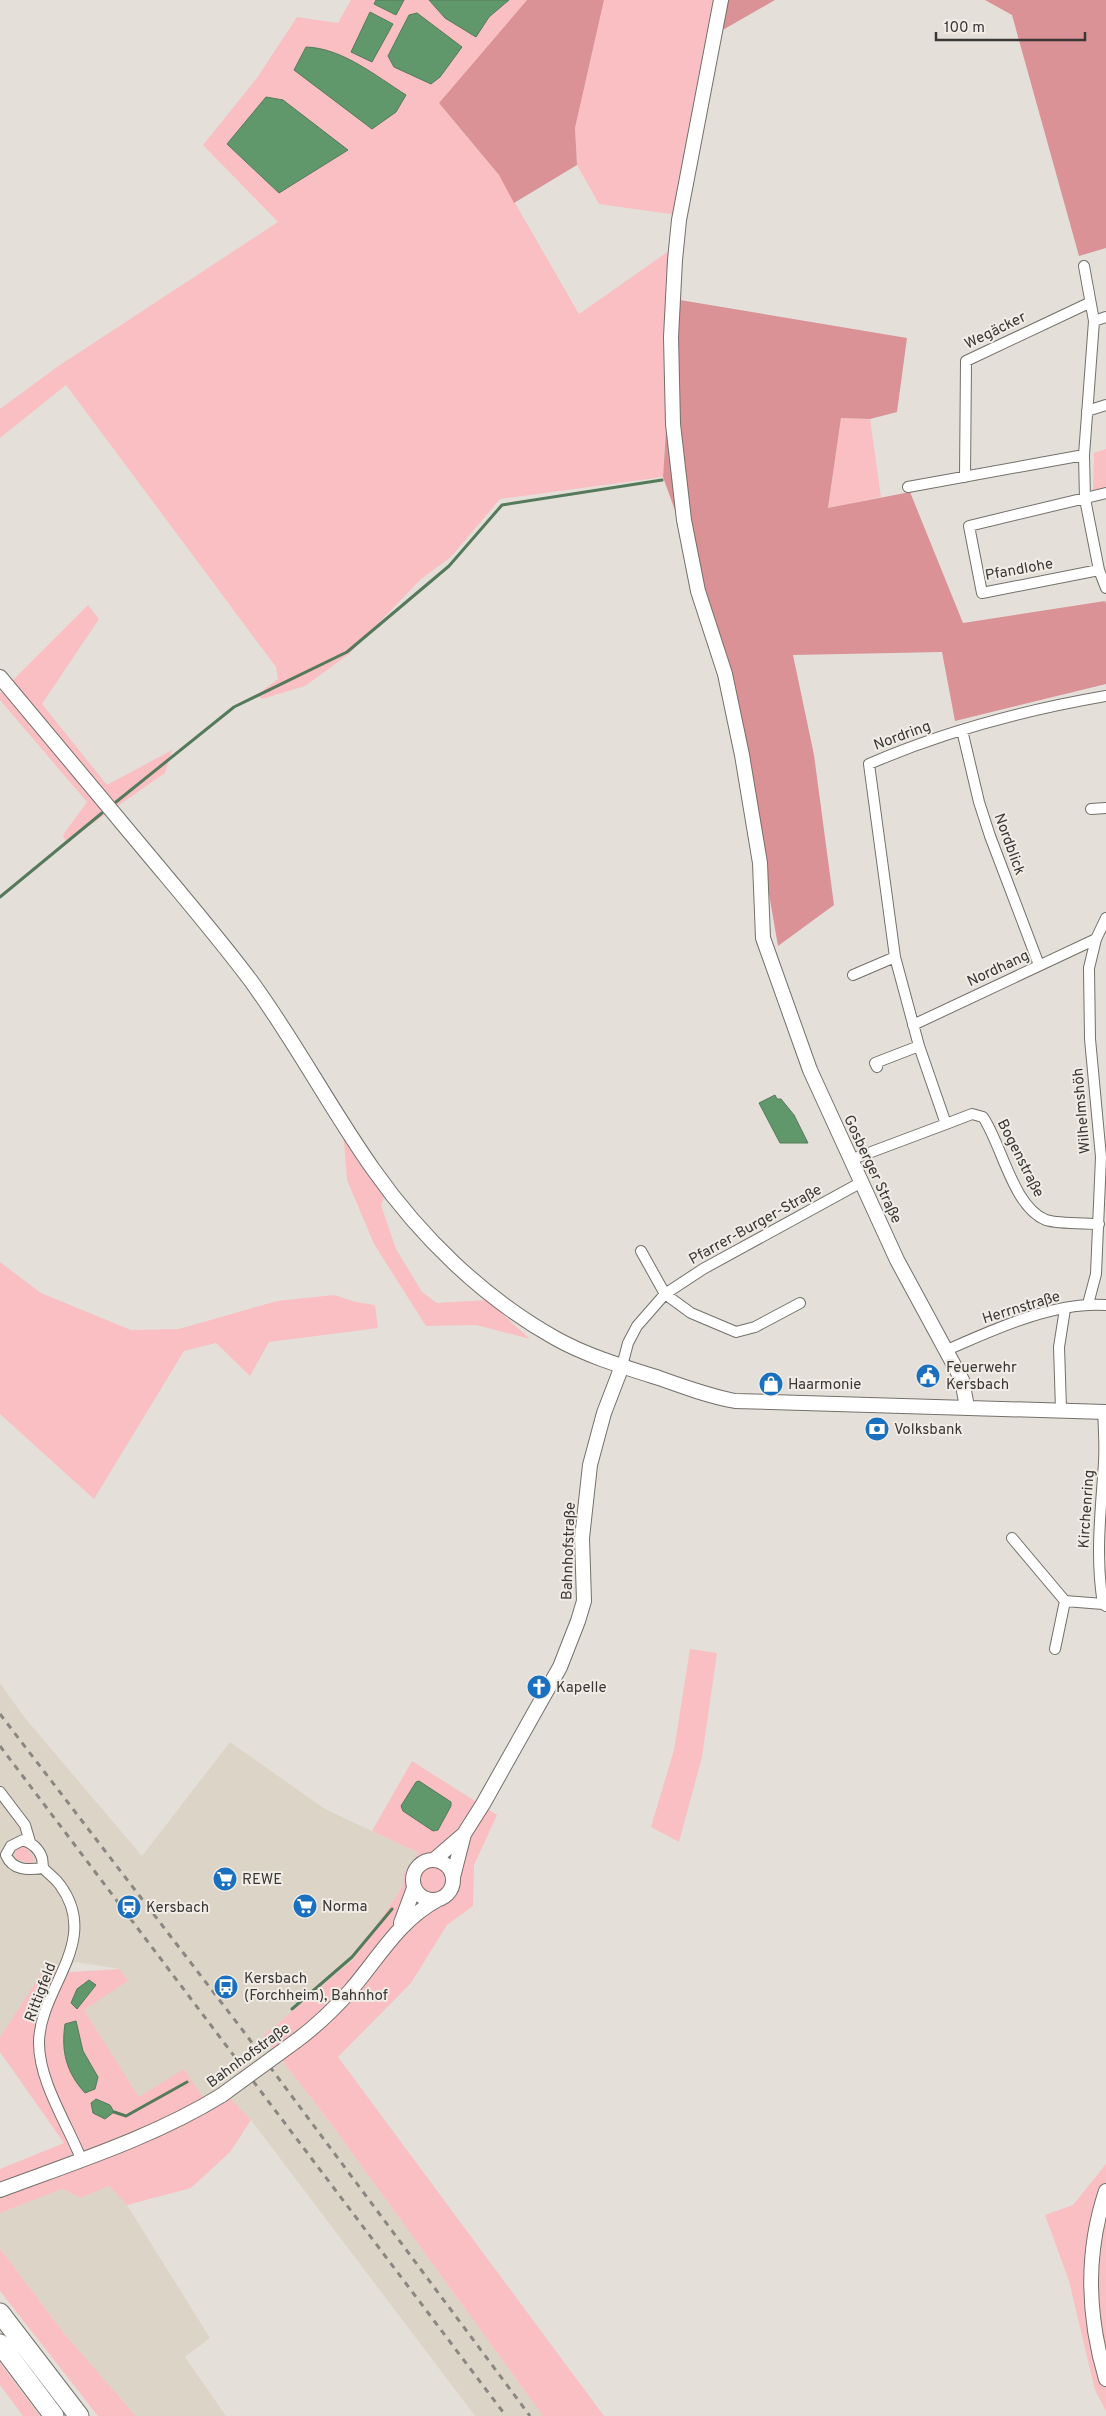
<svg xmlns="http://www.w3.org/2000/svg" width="1106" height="2416" font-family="Overpass,sans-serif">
<rect width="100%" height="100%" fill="#e4e0d9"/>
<!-- built -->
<path fill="#dcd5c7" d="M0,1683l25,35 117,138 88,-114 95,67 94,44 -16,22v11l-48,72 -92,78 66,85 214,295h-68l-224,-296 -20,-21 -25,3 -67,-5 -56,-88 45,-28 -8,-12 -45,-7 -75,77z
M109,2186l18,19 83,133 -25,19 41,59h-90l-73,-84 -63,-84v-35l62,-24 19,9z"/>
<!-- green -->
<path fill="#f9bfc2" d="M351,0h176l-88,103 60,72 80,139 97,-68 -13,231 -163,22 -49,58 -30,22 -72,75 -44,32 -43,13 -5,-4 21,-16 -2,-12 -210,-282 -66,53v-29l57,-42 221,-145 -75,-77 54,-67 40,-61 41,6z
M604,0h114l-41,215 -78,-11 -22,-39 -2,-37z
M841,418l29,1 11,78 -53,12z
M1106,449v40l-13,4 1,-40z
M88,605l11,14 -57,85 65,81 65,-35 -7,23 -99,69 -3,-7 24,-33 -87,-102v-7z
M343,1131l42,64 -4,10 15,44 26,43 15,11 50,-3 43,39 -54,-14 -50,1 -52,-82 -27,-64z
M0,1262l41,31 90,37 48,-1 98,-28 57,-6 22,7 19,3 3,23 -109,14 -19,34 -34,-33 -32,8 -90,148 -94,-85z
M690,1649l27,4 -15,104 -23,85 -28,-15 23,-77z
M412,1761l85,54 -23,50 -1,41 -26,19 -36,58 -73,74 266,359h-61l-214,-295 -66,-85 92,-78 48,-72v-11l16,-22 -47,-22z
M21,1846l4,1 8,9v6l-4,1 -13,-4 -1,-8z
M49,1968l23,4 48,-3 8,12 -44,29 55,87 45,-28 22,33 25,-3 20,21 -21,32 -39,36 -64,17 -18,-19 -28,12 -19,-9 -62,24v-44l64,-26 -64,-91v-15l42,-64z
M1106,2164v247l-11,-21 -26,-109 -24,-66 28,-10z
M0,2248l63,84 73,84h-38l-98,-125z
M0,2363l40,53h-17l-23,-31z"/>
<!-- forest -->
<path fill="#da9297" d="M527,0h77l-29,128 2,37 -63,38 -15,-28 -60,-72z
M718,0h57l-61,35z
M985,0h121v248l-27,8 -67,-241z
M674,299l233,39 -10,74 -27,7 -29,-1 -13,90 82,-16 53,131 142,-22 1,3v80l-151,37 -13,-69 -149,3 21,100 20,150 -56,41 -49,-285 -66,-184z"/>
<!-- water -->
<path fill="#60976b" stroke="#557a5b" d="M376,0h28l-8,15 -22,-11z
M429,0h80l-20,17 -13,20 -31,-19z
M370,12l23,12 -21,38 -21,-10z
M417,13l45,34 -22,30 -9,7 -37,-17 -6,-11 21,-41z
M306,47c36,1 70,29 100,48l-10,17 -24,17 -78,-59z
M266,97l17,3 65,50 -69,43 -52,-49z
M775,1095l2,4h4l13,16 14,28h-28l-21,-40z
M419,1781l32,21v4l-13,24 -5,1 -30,-20 -2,-5 15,-24z
M89,1980l7,5 -19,24 -6,-6 6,-14z
M76,2021l7,30 15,26 -3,12 -10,4c-19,-21 -24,-42 -20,-69z
M96,2099l14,6 4,7 -9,7 -12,-6 -2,-10z"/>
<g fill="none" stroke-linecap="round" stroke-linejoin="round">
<!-- stream -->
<path stroke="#557a5b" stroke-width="3" d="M116,802l118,-95 113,-55 102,-86 53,-61 160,-25
M0,897l102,-84
M292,2009l60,-52 40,-48
M114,2112l12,4 61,-34"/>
<defs>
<path id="street" d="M1084,266l10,55 -10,134 1,44 14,71 7,18
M1094,321l12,-4
M1087,411l19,-6
M965,477l1,-116 123,-58
M908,487l176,-32
M1099,570l-117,23 -13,-67 137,-33
M962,730l17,72 11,34 49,129
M1091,809l15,-1
M853,975l42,-18
M913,1025l183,-86
M877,1067l-2,-4 44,-17
M946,1124l26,-10 11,3c19,28 30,90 63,103 13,4 38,3 53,4
M850,1160l96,-36 -27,-78 -24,-89 -26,-193c76,-33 156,-54 237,-68
M641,1251l24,43 26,19 45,19 19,-5 45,-24
M1088,1304l8,-30 5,-117 -11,-118 -1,-71 7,-29 10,-21
M947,1350c46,-20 107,-49 159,-45
M622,1366l6,-23 9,-17 28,-32 38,-25 157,-86
M1061,1409l-2,-62 6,-38
M1103,1411c1,17 2,34 1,51 -3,48 -9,94 -1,142l3,2
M1012,1538l53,63 38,3
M1055,1649l10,-48
M0,1792l25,33 5,17
M43,1868c-15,2 -30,3 -37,-13l5,-9 12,-6c9,3 16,9 19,18 1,4 0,8 2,11 5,5 12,10 16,16 42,57 -21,103 -21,158 0,39 29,82 43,118"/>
<path id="secondary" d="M721,0l-42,220 -4,40 -4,77 2,87 11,96 14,71 27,83 17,81 18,108 3,75 47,132 87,190 65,120 5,27
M0,677c49,58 98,117 147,176 35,42 71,84 104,128 44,60 79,127 122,188 47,67 109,128 182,169 32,18 69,29 104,40 25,9 50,18 76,23l371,11
M435,1859l29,-25 19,-30 77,-137 18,-46 6,-20 -2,-63 8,-73 14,-52 18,-47
M413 1880a20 20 0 1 1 40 0a20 20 0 1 1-40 0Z
M453,1877l11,-43
M401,1923l13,-35
M296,2041c19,-14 38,-32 54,-50 28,-32 48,-70 87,-91
M0,2190c75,-28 154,-53 222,-95
M1106,2191c-21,63 -19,124 0,188"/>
<path id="highway" d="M0,2313l79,103
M0,2344l54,72"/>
</defs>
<!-- street casing -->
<use href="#street" stroke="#74706a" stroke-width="12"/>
<!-- secondary casing -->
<use href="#secondary" stroke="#74706a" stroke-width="16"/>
<!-- highway casing -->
<use href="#highway" stroke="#74706a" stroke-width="21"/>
<!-- street -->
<use href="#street" stroke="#fff" stroke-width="10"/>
<!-- secondary -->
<use href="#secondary" stroke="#fff" stroke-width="14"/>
<!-- highway -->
<use href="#highway" stroke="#fff" stroke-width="19"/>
<!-- rail -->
<path stroke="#8a8782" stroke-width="3" stroke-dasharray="6 6" stroke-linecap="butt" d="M0,1714l244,318 286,384
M0,1746l506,670"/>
<defs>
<path id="secondary-bridge" d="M222,2095l74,-54"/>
</defs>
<!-- secondary-bridge casing -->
<use href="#secondary-bridge" stroke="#74706a" stroke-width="16" stroke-linecap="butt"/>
<!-- secondary-bridge -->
<use href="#secondary-bridge" stroke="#fff" stroke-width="14"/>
</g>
<!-- icons -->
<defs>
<symbol id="civic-disc" viewBox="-11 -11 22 22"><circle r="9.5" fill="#1a70be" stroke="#f1ede6"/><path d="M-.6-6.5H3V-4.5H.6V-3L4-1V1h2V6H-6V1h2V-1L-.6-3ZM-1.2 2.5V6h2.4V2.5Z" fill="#fff"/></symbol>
<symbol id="shop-disc" viewBox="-11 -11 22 22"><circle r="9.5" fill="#1a70be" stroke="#f1ede6"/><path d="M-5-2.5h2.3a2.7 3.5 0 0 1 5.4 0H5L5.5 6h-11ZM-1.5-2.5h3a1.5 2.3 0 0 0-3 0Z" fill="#fff"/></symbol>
<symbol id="bank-disc" viewBox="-11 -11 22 22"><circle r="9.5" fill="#1a70be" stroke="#f1ede6"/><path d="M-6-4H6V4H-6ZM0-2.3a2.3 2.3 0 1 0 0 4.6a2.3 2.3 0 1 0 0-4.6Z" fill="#fff"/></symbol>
<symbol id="church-disc" viewBox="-11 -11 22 22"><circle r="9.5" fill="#1a70be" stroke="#f1ede6"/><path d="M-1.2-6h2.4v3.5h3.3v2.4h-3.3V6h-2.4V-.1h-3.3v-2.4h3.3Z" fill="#fff"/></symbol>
<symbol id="supermarket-disc" viewBox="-11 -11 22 22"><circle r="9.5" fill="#1a70be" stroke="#f1ede6"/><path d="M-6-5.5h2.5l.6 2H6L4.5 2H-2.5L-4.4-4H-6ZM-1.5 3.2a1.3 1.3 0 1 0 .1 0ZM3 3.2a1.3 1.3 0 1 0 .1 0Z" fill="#fff"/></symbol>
<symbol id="station-disc" viewBox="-11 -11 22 22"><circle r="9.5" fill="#1a70be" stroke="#f1ede6"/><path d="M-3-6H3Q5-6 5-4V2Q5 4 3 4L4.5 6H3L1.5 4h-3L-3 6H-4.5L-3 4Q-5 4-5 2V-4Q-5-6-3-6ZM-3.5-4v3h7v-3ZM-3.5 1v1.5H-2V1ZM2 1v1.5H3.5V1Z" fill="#fff"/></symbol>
<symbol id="bus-disc" viewBox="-11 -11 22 22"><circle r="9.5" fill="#1a70be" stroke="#f1ede6"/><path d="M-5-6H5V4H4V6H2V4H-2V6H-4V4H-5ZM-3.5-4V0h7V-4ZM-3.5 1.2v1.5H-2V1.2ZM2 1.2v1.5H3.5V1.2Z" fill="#fff"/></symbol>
</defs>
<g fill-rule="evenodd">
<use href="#civic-disc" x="914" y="1362" width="28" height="28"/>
<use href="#shop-disc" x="757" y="1370" width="28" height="28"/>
<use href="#bank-disc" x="863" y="1415" width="28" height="28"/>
<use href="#church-disc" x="525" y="1673" width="28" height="28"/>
<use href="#supermarket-disc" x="211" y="1865" width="28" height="28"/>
<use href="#supermarket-disc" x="291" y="1892" width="28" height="28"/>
<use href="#station-disc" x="115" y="1893" width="28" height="28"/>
<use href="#bus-disc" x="212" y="1973" width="28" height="28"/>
</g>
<g text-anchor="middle" stroke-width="4" stroke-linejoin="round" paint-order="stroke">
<!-- street labels -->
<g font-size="15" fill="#3a3836" stroke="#f1ede6">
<text transform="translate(995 330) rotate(-26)" y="5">Wegäcker</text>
<text transform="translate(1019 569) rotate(-10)" y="5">Pfandlohe</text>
<text transform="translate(902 735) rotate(-20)" y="5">Nordring</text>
<text transform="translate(1010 844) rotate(70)" y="5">Nordblick</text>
<text transform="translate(998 968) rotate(-25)" y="5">Nordhang</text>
<text transform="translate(1081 1111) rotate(-95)" y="5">Wilhelmshöh</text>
<text transform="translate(1021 1158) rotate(63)" y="5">Bogenstraße</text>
<text transform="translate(873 1169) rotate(65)" y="5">Gosberger Straße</text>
<text transform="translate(755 1224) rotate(-29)" y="5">Pfarrer-Burger-Straße</text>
<text transform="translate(1021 1307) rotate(-17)" y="5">Herrnstraße</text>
<text transform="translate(1086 1509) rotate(-86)" y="5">Kirchenring</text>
<text transform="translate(568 1551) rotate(-88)" y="5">Bahnhofstraße</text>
<text transform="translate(40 1992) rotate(-69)" y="5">Rittigfeld</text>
<text transform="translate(248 2055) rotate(-36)" y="5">Bahnhofstraße</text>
</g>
<!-- poi labels -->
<g font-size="15" fill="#3a3836" stroke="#f1ede6" text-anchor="start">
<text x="946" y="1372">Feuerwehr<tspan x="946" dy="17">Kersbach</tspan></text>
<text x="788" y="1389">Haarmonie</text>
<text x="894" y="1434">Volksbank</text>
<text x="556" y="1692">Kapelle</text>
<text x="242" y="1884">REWE</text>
<text x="322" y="1911">Norma</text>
<text x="146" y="1912">Kersbach</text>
<text x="244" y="1983">Kersbach<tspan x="244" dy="17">(Forchheim), Bahnhof</tspan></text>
</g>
</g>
<!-- scale -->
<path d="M936 32v8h149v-8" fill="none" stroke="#3a3836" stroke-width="2.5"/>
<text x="944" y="32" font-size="15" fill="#3a3836" stroke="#f1ede6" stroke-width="4" paint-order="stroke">100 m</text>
</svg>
